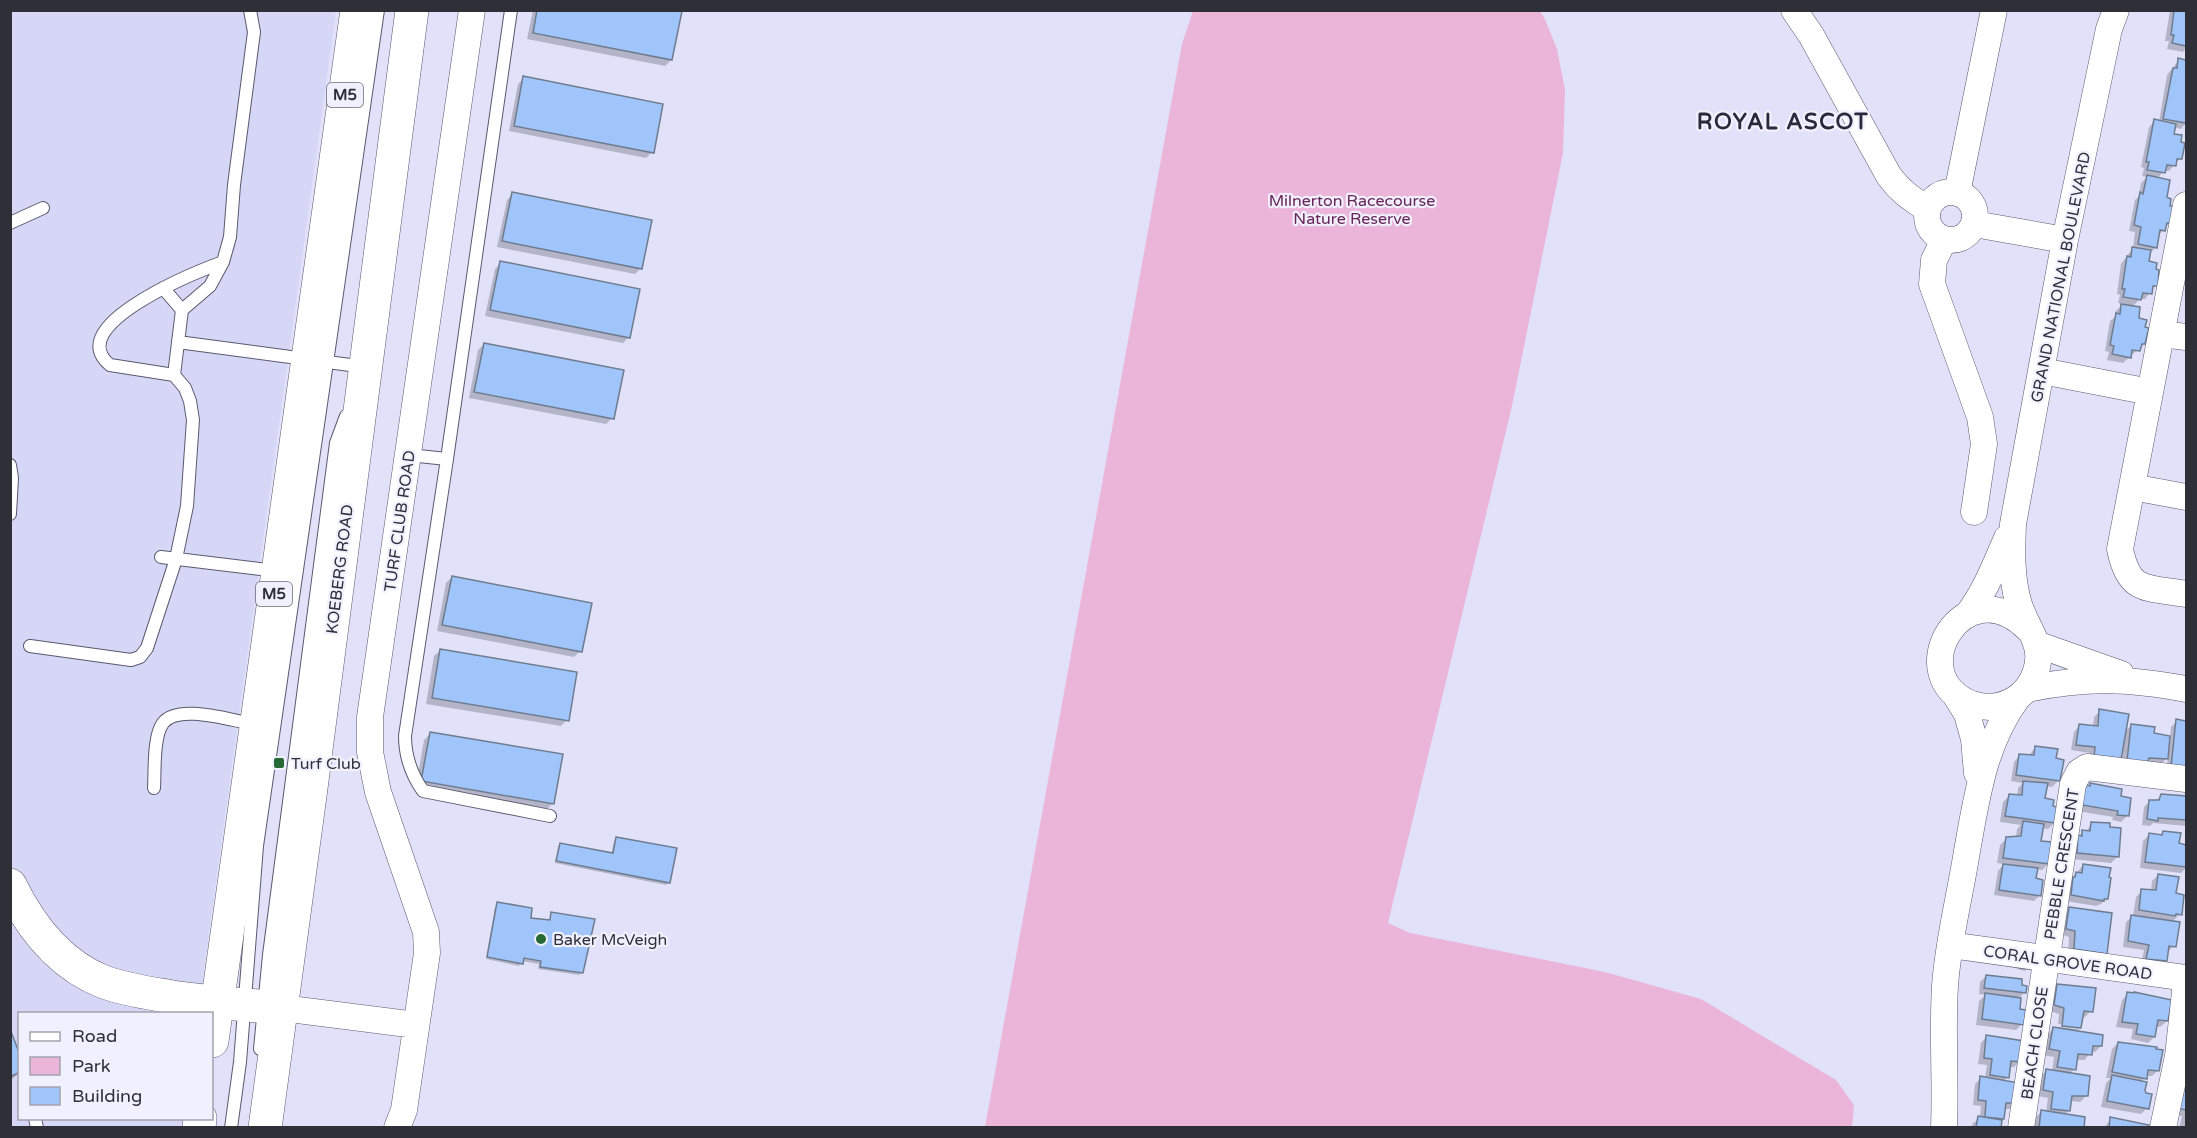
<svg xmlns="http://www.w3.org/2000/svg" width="2197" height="1138" font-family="'Varela Round',sans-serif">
<rect width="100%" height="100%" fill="#e1e2fa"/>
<!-- built -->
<path fill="#d6d7f6" d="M10,11h326l-138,1002 -178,1v104l163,1 -1,8h-171z"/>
<!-- green -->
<path fill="#ebb4d9" d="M1193,11l346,-1 5,7 13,32 8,41 -2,63 -51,253 -124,517 22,10 195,39 96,27 135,81 18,25 -2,22h-867l197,-1083z"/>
<!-- shadow -->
<path fill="#0003" d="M533,10h137l1,50 -6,6 -138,-27z
M2170,10h16v38l-3,4 -16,-3 2,-8h-4z
M2179,60l7,1v62l-5,6 -8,-2 -1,8 8,23 -11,13h-5l-7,8 8,19 4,25 -11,13 -3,12 -6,6 -1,8 8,23 -11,14h-5l-8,8 5,12 7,25 -21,19 -16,-3 2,-8 -4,-1 5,-30 5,-4v-5l8,-8 -5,-1 2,-8 -3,-1 4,-30 12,-16 2,-16 -6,-1 6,-31 4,-4 2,-13 6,-6 -5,-1 2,-8 -3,-1 8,-40 6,-6 4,1 8,-47z
M524,78l128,74 -6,6 -137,-27 9,-47z
M513,193l128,75 -6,6 -138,-27 10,-47z
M501,263l128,74 -6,6 -138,-27 10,-47z
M484,344l128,74 -6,6 -137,-26 9,-48z
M452,577l128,74 -6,6 -137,-26 9,-48z
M441,650l126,70 -6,6 -135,-22 8,-48z
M2100,711l24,21 8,-7 20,10 18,2 1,-10 6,-6 9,1v53l-20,-2 2,-16 -8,8 -38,2 1,-15 -35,10 2,-9 -19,-3 3,-18 6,-7 13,2 1,-10z
M430,734l123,69 -6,6 -131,-22 8,-47z
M2035,747l20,12 4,21 -7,7 -6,-1 -3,14 11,23 -6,6 -6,-1 -3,14 9,22 -6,6 -6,-1 -2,11 6,15 -6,6 -40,-6 4,-24 6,-7 -7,-1 3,-18 6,-6 10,-1 1,-9 4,-4 -21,-3 3,-20 6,-6h8l1,-8 5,-5 -12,-2 3,-19 6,-7 9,1z
M2090,785l30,12 7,19 -6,6 -9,-2 1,-3 -36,-6z
M2162,795l24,3v28l-33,-3 -3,3 -8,-1 2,-18 6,-6 5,1z
M2092,823l25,34 -6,6 -40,-4 6,-21 6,-6h3z
M2164,833l14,11 8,2v22l-5,5 -41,-5 3,-27 6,-6 12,1z
M617,838l52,44 -3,3 -111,-22 3,-16 3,-2 50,10 3,-14z
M2083,865l24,33 -6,6 -5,2 -31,-5 6,-21z
M2158,875l16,19 6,20 -8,8 2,24 -7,6 -1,9 -6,6 -19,-2 3,-15 -21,-3 3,-25 7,-6 3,-19 6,-6h9l1,-10z
M498,904l31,15 19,3 3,-9 31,60 -3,2 -41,-6 1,-5 -17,-3 -3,5 -33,-7 9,-52z
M2069,909l37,44 -6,6 -32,-4 1,-18 -9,-3 3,-19z
M2017,965l11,3 -3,3 -8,-2z
M1986,976l34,11 5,5 -6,6 -1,12 4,14 -6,6 -40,-5 3,-24 7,-6 -7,-1 1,-12z
M2058,986l33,25 -6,6 -4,-1 -1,12 -5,4 26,14 -6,6 -4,-1 -6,9h-9l-1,9 -6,5 17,22 -6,6 -10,-1 -1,9 -5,6 18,12h-48l1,-10 6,-6 5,1 2,-15 -10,-2 2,-19 6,-6 6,1 2,-15 -11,-2 4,-20 6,-6h4l1,-2 19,2v-3l-19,-2 1,-10 -10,-3 3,-19z
M2128,994l39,27 -7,6 -5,-1 -1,11 -6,6 -17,-4 2,-10 -17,-2 6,-27z
M10,1033l10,27v12l-10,9z
M1987,1036l33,25 -6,6h-5l-1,10 -5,5 12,21 -6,6h-5l-5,19h-27v-4l8,-6 1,-12 -8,-1 2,-21 6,-6h4l2,-13 -9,-1 3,-21z
M2118,1043l40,27 -6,6h-6l-5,6 6,26 -6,6 -40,-7 5,-24 5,-5h-5l6,-29z
M2182,1088l4,1v39h-7l3,-12 -10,-2z
M2111,1119l35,9h-42z"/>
<!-- building -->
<path fill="#a0c5fa" stroke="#6f7c8f" stroke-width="1.5" d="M537,10h141l4,1 -10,49 -139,-27z
M2174,10h12v36l-14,-3 2,-8h-3z
M2178,58l8,2v63l-23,-4 10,-51h4z
M523,76l140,28 -9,49 -140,-27z
M2154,119l22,5 -2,10 8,1 -1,7 4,1 -3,16h-5l-1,7 -9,-1 -2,8 -18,-3 2,-8h-3z
M2147,175l23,5 -3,17 4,2 -1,7h4l-3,17h-4l-2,8 -5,-1 -3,18 -19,-4 3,-17 -7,-2 6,-33 3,2z
M512,192l140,28 -10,49 -140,-28z
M2132,247l19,3 -2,11 8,2 -1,6 3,1 -1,16h-5l-1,8 -9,-1 -2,7 -18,-3 2,-8h-3l5,-33 4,1z
M500,261l140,28 -10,49 -140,-28z
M2121,304l19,3 -1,11 8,2 -2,7 4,1 -4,16h-3l-2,7 -8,-1 -1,8 -19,-4 2,-8 -4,-1 6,-32 4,1z
M484,343l140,27 -10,49 -140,-27z
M452,576l140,27 -10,49 -140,-27z
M440,649l137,23 -8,49 -137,-23z
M2099,709l30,5 -8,46 -27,-3 1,-10 -19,-2 3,-21 19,2z
M2176,719l10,2v48l-15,-2z
M2131,724l24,3 -1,6 16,3 -2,23 -19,-1 -2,6 -20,-3z
M430,732l133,22 -9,50 -133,-23z
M2035,746l23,3 -2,9 8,2 -4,21 -44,-6 3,-21 15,1z
M2023,781l25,2 -3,15 9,2 -1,6 4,1 -2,16 -50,-7 4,-22 13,1z
M2090,783l32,6 -1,7 10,2 -2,18 -12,-1 1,-4 -36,-6 2,-21 6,2z
M2161,794l25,2v24l-28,-2v3l-11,-2 2,-19h10z
M2023,821l21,3 -3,17 11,1 -3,22 -46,-6 3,-21 15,-1z
M2091,822l19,1v4l11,1 -2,29 -42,-4 1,-18 4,1v-6l8,1z
M2163,831l18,2 -2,10 7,2v22l-41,-5 4,-29 13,2z
M616,837l61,11 -7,35 -114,-22 4,-18 53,10z
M2003,864l35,4 -2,10 7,2 -2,16 -42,-6z
M2083,864l28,4 -2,9 2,1 -3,21h-4v2l-33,-6 2,-18h2l1,-5 6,1z
M2158,874l21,3 -3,16 8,2 -2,20 -6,-1 -1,2 -36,-6 2,-21 15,1z
M497,902l35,6 -1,10 19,2 1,-8 44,7 -12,54 -43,-6 1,-6 -17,-3 -1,6 -36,-7z
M2069,907l43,6 -5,41 -33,-5 1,-18 -9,-2z
M2131,915l49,7 -4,25 -7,-1 -2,15 -21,-2 3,-14 -21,-4z
M1986,975l36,4v6l5,1 -1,7 -42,-5z
M2057,984l39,4 -3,24 -9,-1 -3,17 -19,-2 2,-18 -10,-3z
M2127,992l7,1v-1l38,8 -4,21 -10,-1 -3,17 -19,-3 2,-10 -16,-2z
M1985,993l36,5 -1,11 6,1 -2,15 -42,-6z
M2053,1027l50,8 -1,11h-9l-1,9 -14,-1 -2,16 -19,-3 3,-16 -11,-2z
M10,1029l10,26v17l-10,5z
M1986,1035l38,6 -2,21 -11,-1 -2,17 -19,-3 2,-16 -8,-1z
M2118,1042l39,5 -1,2 7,1 -4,21 -11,-1 -1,9 -35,-7z
M2046,1069l44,7 -2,20h-16l-2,15 -19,-2 2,-17 -10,-2z
M2112,1075l35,7 -2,8 1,3 6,1 -3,15 -42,-8z
M1980,1076l39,7 -3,20h-10l-2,16 -19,-2 1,-16 -8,-1z
M2182,1087l4,1v22l-9,-2z
M2041,1110l44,7 -1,11h-45z
M1978,1116l24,4 -1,8 -25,-1z
M2110,1117l39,8 -1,3h-39z"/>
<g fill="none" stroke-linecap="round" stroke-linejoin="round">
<defs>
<path id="service" d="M10,223l33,-15
M163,288l19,22
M178,342l187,25
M174,375l-64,-10c-49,-39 86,-93 113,-103
M409,455l38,4 64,-449
M447,459l-42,277c0,20 6,38 18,55l127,25
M10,465l2,13 -2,36
M161,557l115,14
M30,646l101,14 9,-3 7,-9 29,-89 11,-53 6,-86 -3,-19 -5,-13 -11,-13 8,-65 28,-24 13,-24 7,-25 4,-52 20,-153 -4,-22
M154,788c1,-16 -1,-52 9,-65 15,-20 69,-2 91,1
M260,1049l9,-94 67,-512 10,-27
M35,1118l2,10
M231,1128l9,-66 17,-216 121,-836"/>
<path id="minor" d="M1794,10l17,25 78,141c11,15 22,24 38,32
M1927 216a24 24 0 1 1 48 0a24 24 0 1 1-48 0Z
M1957,193l37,-183
M2186,205l-66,344c9,45 27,38 66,45
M1974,224l91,16
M1944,240l-10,20 -2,24 48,133 4,27 -10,68
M2162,334l24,3
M2042,371l108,21
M2132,487l54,10
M1968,614c18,-24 27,-49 39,-76
M2028,629c-63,-64 -129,47 -56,75 15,5 30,3 43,-5 18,-11 28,-36 21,-56 -5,-14 -14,-27 -18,-42 -7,-25 -6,-51 -5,-77l52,-284 44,-211 7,-19
M2036,644l85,30
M2027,689c60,-12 99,-11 159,0
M1954,693l13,21 7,25 3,34
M1950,945l236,33
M282,1008l134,17
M397,1128l7,-18 23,-157 -1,-21 -48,-140 -8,-40v-35l102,-707
M1944,1128c2,-48 -2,-95 1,-142 3,-45 15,-90 22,-135 10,-55 17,-108 51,-154
M2021,1128l52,-344 6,-12 8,-5 99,12
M2163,1128l15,-72 8,-73"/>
<path id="secondary" d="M10,885c20,41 50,80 94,97 22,8 45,11 68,15 36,5 73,8 110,11"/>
<path id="primary" d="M212,1041l145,-1031
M199,1128l1,-10
M265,1128l46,-340 101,-778"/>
</defs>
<!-- service casing -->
<use href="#service" stroke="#59596e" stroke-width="14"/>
<!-- minor casing -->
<use href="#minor" stroke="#59596e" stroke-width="27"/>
<!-- secondary casing -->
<use href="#secondary" stroke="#59596e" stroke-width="34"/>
<!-- primary casing -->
<use href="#primary" stroke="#59596e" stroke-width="34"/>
<!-- service -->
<use href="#service" stroke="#fff" stroke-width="12"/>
<!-- minor -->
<use href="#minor" stroke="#fff" stroke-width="26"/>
<!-- secondary -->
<use href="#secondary" stroke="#fff" stroke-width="33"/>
<!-- primary -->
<use href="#primary" stroke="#fff" stroke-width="33"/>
</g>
<!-- markers -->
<g fill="#266934" stroke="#f0f0ff" stroke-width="2">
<rect x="273" y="757" width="12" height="12" rx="3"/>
<circle cx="541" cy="939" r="6"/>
</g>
<g text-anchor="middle" stroke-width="4.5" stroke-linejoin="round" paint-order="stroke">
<!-- shield labels -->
<g fill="#f0f0ff" stroke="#696974" stroke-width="1.5">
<rect x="327" y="83" width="36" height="24" rx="4.5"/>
<rect x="256" y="582" width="36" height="24" rx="4.5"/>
</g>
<g font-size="15" font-weight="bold" fill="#2f2f38">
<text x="345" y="100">M5</text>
<text x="274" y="599">M5</text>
</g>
<!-- park labels -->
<g font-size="16" fill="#682456" stroke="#f0f0ff">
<text x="1352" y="206">Milnerton Racecourse<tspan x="1352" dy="18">Nature Reserve</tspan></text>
</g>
<!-- street labels -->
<g font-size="16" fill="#2f2f38" stroke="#f0f0ff">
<text transform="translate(2060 277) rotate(-79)" y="6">GRAND NATIONAL BOULEVARD</text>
<text transform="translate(399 521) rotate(-82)" y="6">TURF CLUB ROAD</text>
<text transform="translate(339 569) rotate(-83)" y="6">KOEBERG ROAD</text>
<text transform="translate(2061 864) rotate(-81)" y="6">PEBBLE CRESCENT</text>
<text transform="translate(2068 962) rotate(8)" y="6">CORAL GROVE ROAD</text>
<text transform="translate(2034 1043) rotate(-82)" y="6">BEACH CLOSE</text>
</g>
<!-- poi labels -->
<g font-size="16" fill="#2f2f38" stroke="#f0f0ff" text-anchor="start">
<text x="291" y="769">Turf Club</text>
<text x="553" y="945">Baker McVeigh</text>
</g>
<!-- district labels -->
<g font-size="22" font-weight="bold" letter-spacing="1.5" fill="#29293b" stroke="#f0f0ff">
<text x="1783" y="129">ROYAL ASCOT</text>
</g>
</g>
<!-- border -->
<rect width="2197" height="1138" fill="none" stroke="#2f2f38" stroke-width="24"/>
<!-- legend -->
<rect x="18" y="1012" width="195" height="108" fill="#f0f0ff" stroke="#a3a3af" stroke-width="1.5"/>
<rect x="30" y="1032" width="30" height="9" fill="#ffffff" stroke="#a3a3af" stroke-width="1.5"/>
<text x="72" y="1042" font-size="18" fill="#2f2f38">Road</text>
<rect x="30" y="1057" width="30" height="18" fill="#ebb4d9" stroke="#a3a3af" stroke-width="1.5"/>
<text x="72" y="1072" font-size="18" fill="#2f2f38">Park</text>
<rect x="30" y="1087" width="30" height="18" fill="#a0c5fa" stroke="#a3a3af" stroke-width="1.5"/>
<text x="72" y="1102" font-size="18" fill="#2f2f38">Building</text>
</svg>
